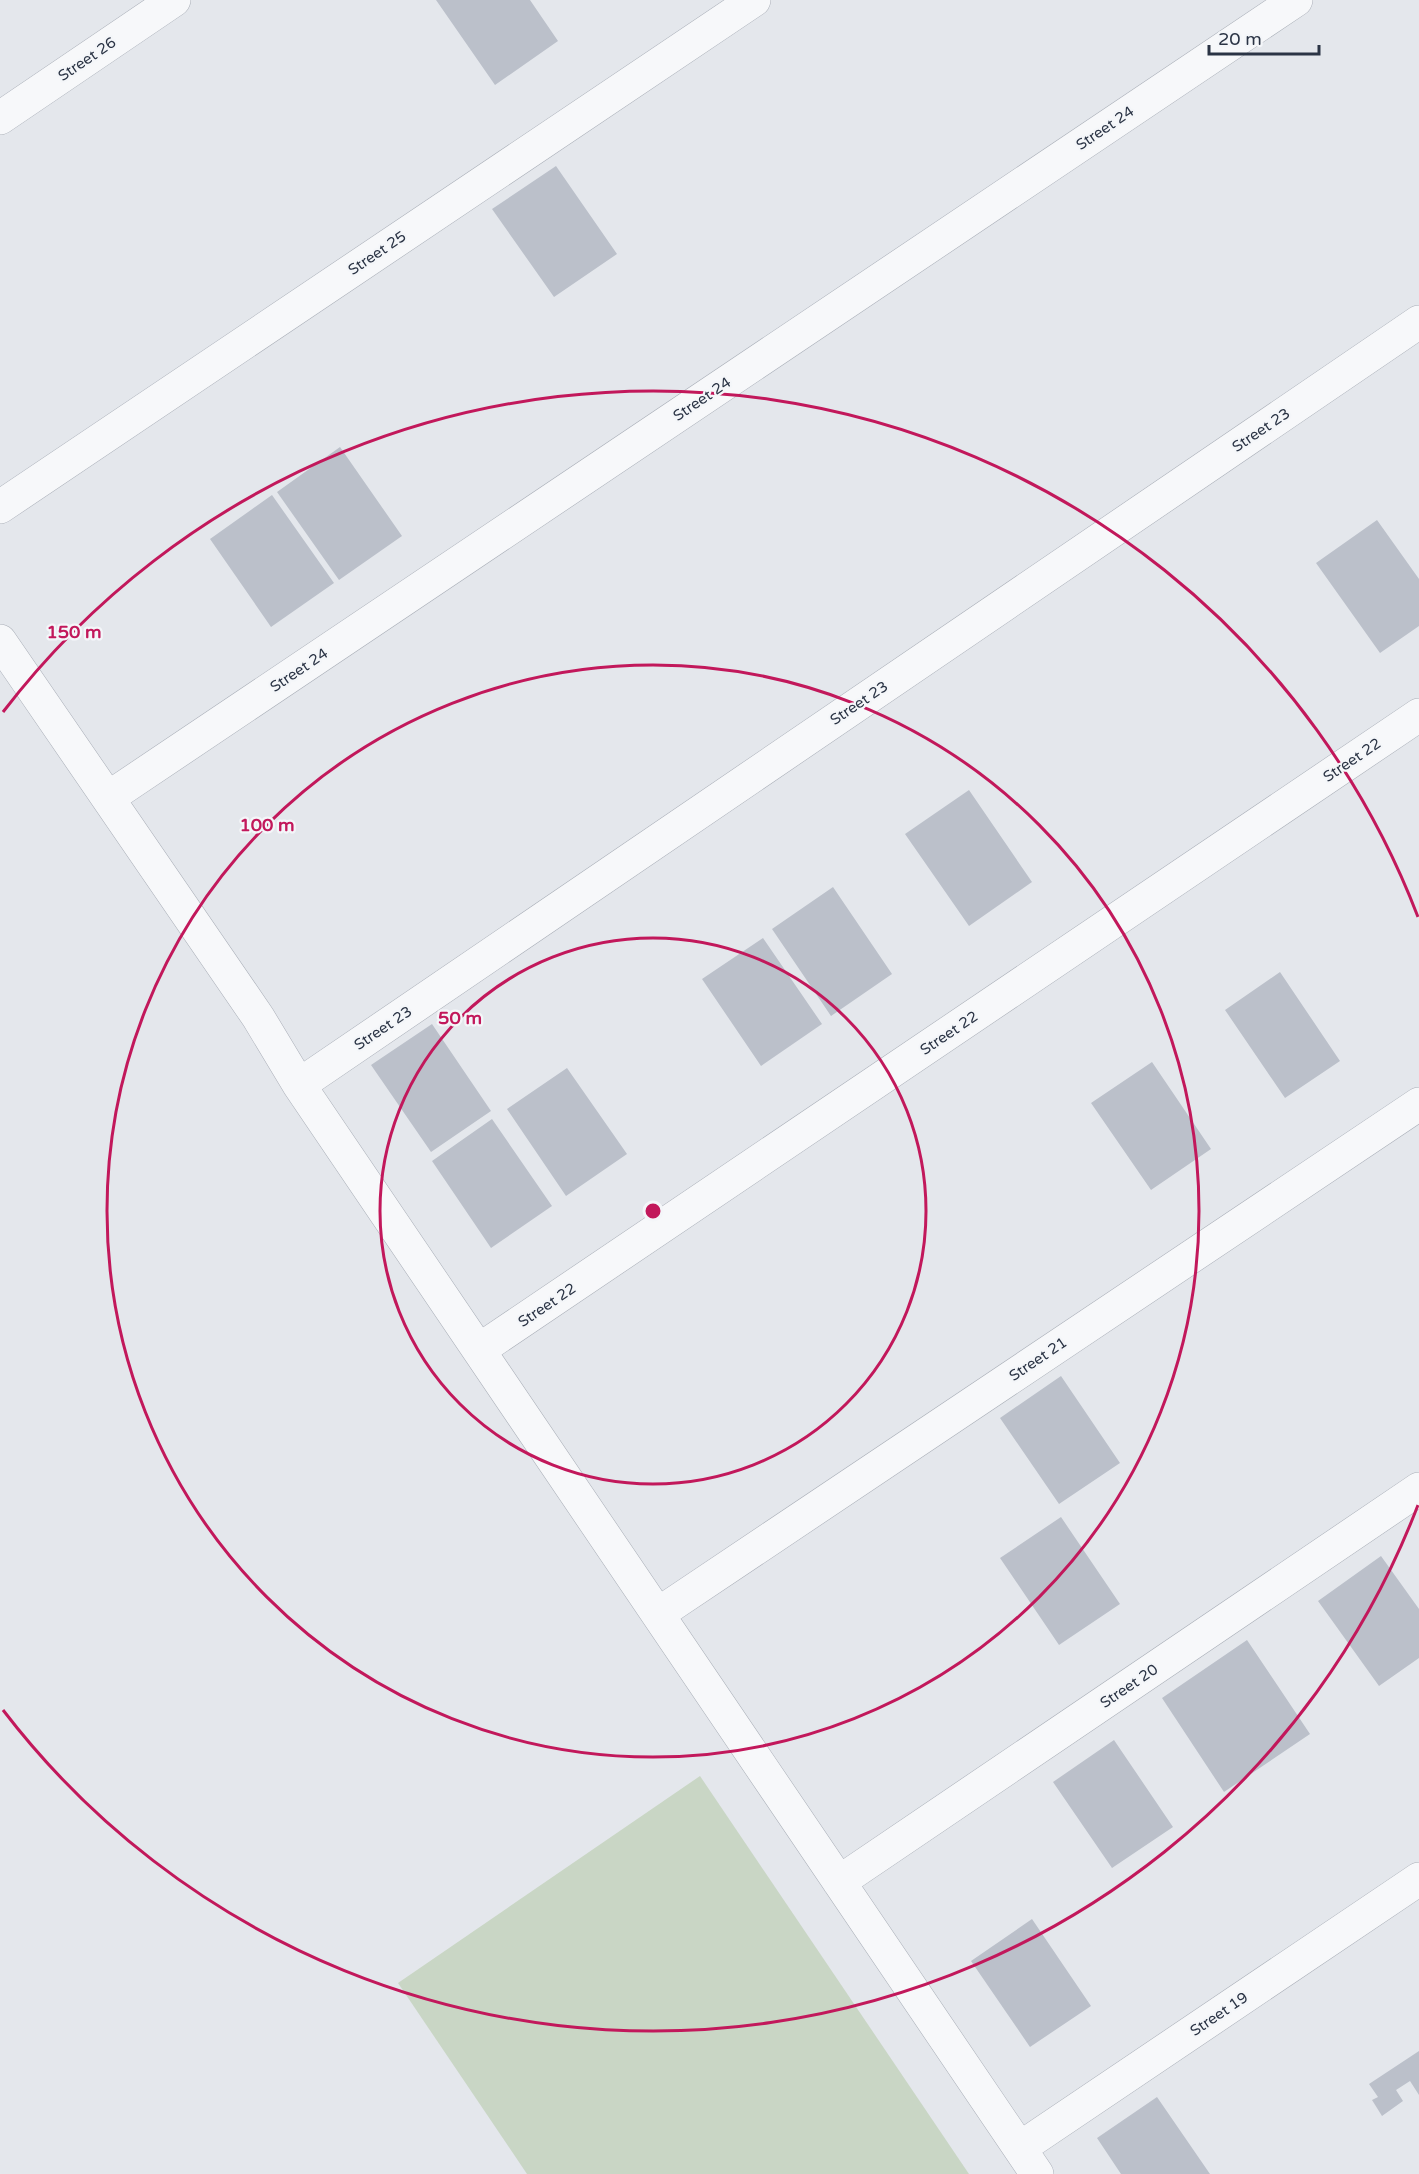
<svg xmlns="http://www.w3.org/2000/svg" width="1419" height="2174" font-family="'Varela Round',sans-serif">
<rect width="100%" height="100%" fill="#e4e7ec"/>
<!-- green -->
<path fill="#c9d6c5" d="M700,1776l269,398h-442l-129,-191z"/>
<!-- building -->
<path fill="#bbc0ca" d="M436,0h94l28,41 -63,44z
M556,166l61,88 -63,43 -62,-88z
M340,447l62,89 -63,44 -62,-88z
M272,495l62,88 -63,44 -61,-88z
M1377,520l42,59v47l-39,27 -64,-90z
M969,790l63,92 -63,44 -64,-92z
M833,887l59,87 -61,42 -59,-87z
M763,938l59,86 -61,42 -59,-87z
M1280,972l60,89 -55,37 -60,-88z
M432,1024l59,87 -60,41 -60,-87z
M1152,1062l59,87 -60,41 -60,-87z
M567,1068l60,86 -61,42 -59,-87z
M492,1119l60,87 -61,42 -59,-87z
M1061,1376l59,87 -61,41 -59,-86z
M1061,1517l59,87 -61,41 -59,-87z
M1381,1556l38,53v49l-40,28 -61,-85z
M1247,1640l63,94 -86,58 -62,-94z
M1114,1740l59,87 -61,41 -59,-86z
M1032,1919l59,87 -61,41 -59,-86z
M1419,2051v44l-9,-14 -14,9 7,11 -21,15 -10,-16 6,-3 -9,-13z
M1157,2097l53,77h-89l-24,-36z"/>
<g fill="none" stroke-linecap="round" stroke-linejoin="round">
<defs>
<path id="street" d="M0,118l174,-118
M0,507l754,-507
M0,641l258,376 41,68 738,1089
M108,798l1188,-798
M299,1085l1120,-763
M479,1350l940,-635
M658,1614l761,-510
M839,1882l580,-393
M1020,2148l399,-269"/>
</defs>
<!-- street casing -->
<use href="#street" stroke="#a9aeb7" stroke-width="34"/>
<!-- street -->
<use href="#street" stroke="#f7f8fa" stroke-width="33"/>
</g>
<!-- distance rings -->
<g fill="none" stroke="#c2185b" stroke-width="3">
<circle cx="653" cy="1211" r="273"/>
<circle cx="653" cy="1211" r="546"/>
<path d="M1418 1505A819 819 0 0 1 3 1710M3 712A819 819 0 0 1 1418 917"/>
</g>
<g text-anchor="middle" stroke-width="4.5" stroke-linejoin="round" paint-order="stroke">
<!-- street labels -->
<g font-size="15" fill="#2b3445" stroke="#f4f6f9">
<text transform="translate(87 59) rotate(-34)" y="5">Street 26</text>
<text transform="translate(1105 128) rotate(-34)" y="5">Street 24</text>
<text transform="translate(377 253) rotate(-34)" y="5">Street 25</text>
<text transform="translate(702 399) rotate(-34)" y="5">Street 24</text>
<text transform="translate(1261 430) rotate(-34)" y="5">Street 23</text>
<text transform="translate(299 670) rotate(-34)" y="5">Street 24</text>
<text transform="translate(859 703) rotate(-34)" y="5">Street 23</text>
<text transform="translate(1352 760) rotate(-34)" y="5">Street 22</text>
<text transform="translate(383 1028) rotate(-34)" y="5">Street 23</text>
<text transform="translate(949 1033) rotate(-34)" y="5">Street 22</text>
<text transform="translate(547 1305) rotate(-34)" y="5">Street 22</text>
<text transform="translate(1038 1359) rotate(-34)" y="5">Street 21</text>
<text transform="translate(1129 1686) rotate(-34)" y="5">Street 20</text>
<text transform="translate(1219 2014) rotate(-34)" y="5">Street 19</text>
</g>
</g>
<circle cx="653" cy="1211" r="9" fill="#c2185b" stroke="#f4f6f9" stroke-width="3"/>
<g font-size="18" text-anchor="middle" font-weight="bold" fill="#c2185b" stroke="#f4f6f9" stroke-width="4.5" stroke-linejoin="round" paint-order="stroke">
<text x="74" y="638">150 m</text>
<text x="267" y="831">100 m</text>
<text x="460" y="1024">50 m</text>
</g>
<!-- scale -->
<path d="M1209 45v9h110v-9" fill="none" stroke="#2b3445" stroke-width="3"/>
<text x="1218" y="45" font-size="18" fill="#2b3445" stroke="#f4f6f9" stroke-width="4.5" paint-order="stroke">20 m</text>
</svg>
